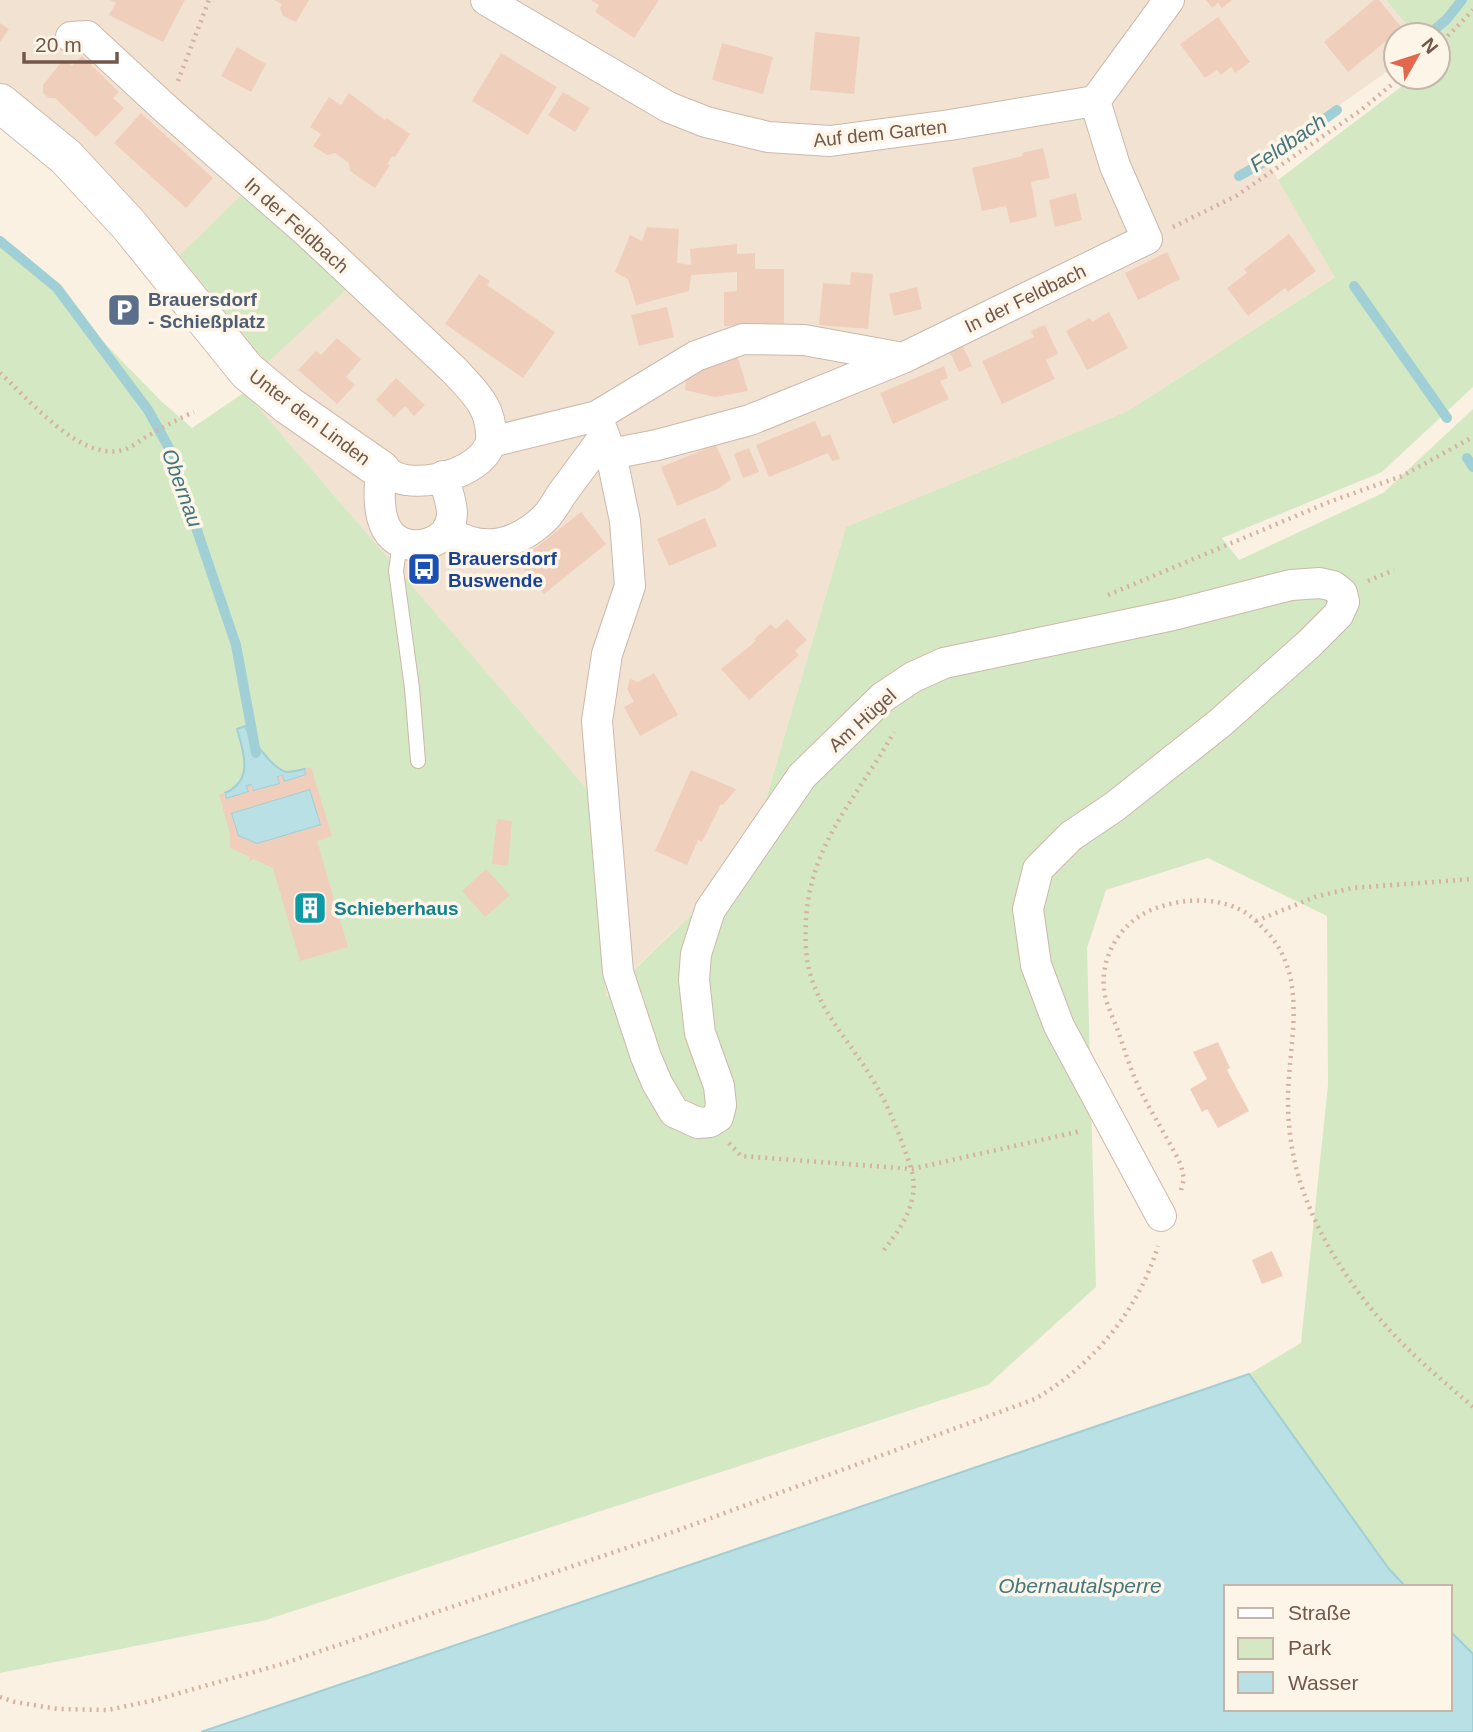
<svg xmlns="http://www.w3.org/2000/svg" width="1473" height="1732" font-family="Helvetica,sans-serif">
<rect width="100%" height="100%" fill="#fbf1e3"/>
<!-- residential -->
<path fill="#f2e2d2" d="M0,0h1386l29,35h-19v30l-131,93 71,118 -208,135 -282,116 -98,333 -143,137 -18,-208 -324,-376 -208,-248 -55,-38z"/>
<!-- green -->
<path fill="#d4e8c3" d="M1386,0h87v387l-91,85 -160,66 17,22 144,-67 90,-84v1245l-23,-23v-44h-44l-17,-18 -140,-195 52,-31 27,-258 -1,-169 -119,-58 -102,32 -19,58 9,339 -108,98 -722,235 -266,53v-1434l7,4 154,158 31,27 53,-36 342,397 19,208 142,-137 98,-333 282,-116 207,-134 -57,-97 136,-103h24v-42h-23z
M247,190l104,95 -84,78 -87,-108z"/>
<!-- water -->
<path fill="#b9e0e4" stroke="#a0cfd5" stroke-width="2" d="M245,726c6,12 28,44 42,46 6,0 13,-2 18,-3l1,6 -22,7 -2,-6 -4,1 2,7 -27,7 -2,-6 -4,1 2,6 -23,7 -1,-6c29,-13 19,-40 12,-64z
M310,789l11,36 -64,19 -19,-8 -7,-23z
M1249,1374l140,195 17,18h-180v122h224v-78l23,23v78h-1272z"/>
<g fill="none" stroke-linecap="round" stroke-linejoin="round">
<!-- stream -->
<path stroke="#a0cfd5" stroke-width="10" d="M1428,35l18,-15 16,-20
M1239,176l32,-18 66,-48
M0,241l57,47 91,122 21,38 67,197 20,108
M1354,286l93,132
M1467,458l6,9"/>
</g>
<!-- building -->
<path fill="#f0cebc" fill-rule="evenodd" d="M110,0h75l-22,42 -54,-27 7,-12z
M274,0h35l-13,22 -13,-6 -3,-8 2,-4z
M591,0h68l-25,38 -39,-26 4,-7z
M1206,0h26l-10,8 -4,-5 -6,5z
M1374,0h5l23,28 -54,44 -24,-30z
M1218,17l32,45 -15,11 -4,-6 -10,8 -4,-5 -12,8 -25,-34z
M0,23l9,6 -9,13z
M815,32l45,5 -6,57 -44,-4z
M722,43l51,14 -10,37 -51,-14z
M237,47l29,17 -15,28 -30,-16z
M501,53l56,34 -29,48 -56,-34z
M82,56l37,36 -6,6 11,10 -28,29 -41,-39h-6l-6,-5v-8l20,-25 9,6z
M563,92l27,16 -15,24 -27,-17z
M349,93l36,27 2,-2 23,16 -15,23 -3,-1 -5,8 3,1 -15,23 -25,-17 -1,-8 -14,-10 -8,2 -14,-9 8,-12 -11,-7 19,-30 12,8z
M141,113l72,65 -27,30 -72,-65z
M1043,148l7,30 -19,4 6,35 -27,6 -4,-17 -24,5 -10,-43 51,-12 -1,-3z
M1076,193l6,27 -27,7 -6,-27z
M647,227l32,2 -2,34 14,2 -1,-16 47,-5v10l18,-1v16h29v56l-60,1v-34l13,-1v-19l-46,3 -2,16 -53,14 -8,-26 -13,-7 15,-37 12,6z
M1289,234l27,37 -28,21 -3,-4 -37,28 -21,-28 20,-15 -3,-4z
M1167,252l13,27 -42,21 -13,-27z
M851,272l22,2 -5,55 -49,-4 4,-42 27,2z
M479,274l11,7 -3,4 68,47 -32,46 -78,-54z
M917,287l5,22 -28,7 -5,-22z
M667,307l7,30 -35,9 -8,-31z
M1109,312l19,36 -41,22 -21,-39 24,-13 2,4z
M1045,325l13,29 -12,6 9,19 -53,25 -20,-43 52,-24 -3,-6z
M337,338l24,21 -15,18 9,8 -18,19 -39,-34 18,-19 5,4z
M961,342l11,24 -13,6 -11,-24z
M737,355l11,36 -33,6 -30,-7 2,-19z
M944,366l4,12 -8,3 9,18 -56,25 -13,-31z
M396,378l29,27 -11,11 -9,-10 -11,11 -18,-17z
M815,421l7,16 8,-3 10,25 -8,2 -4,-8 -59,24 -13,-32z
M716,445l15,34 -13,10 -41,17 -16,-39z
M749,448l10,24 -16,6 -9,-24z
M581,512l25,32 -62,50 -26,-32z
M705,518l12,28 -48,20 -12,-27z
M787,619l20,21 -12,11 4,4 -50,45 -28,-31 35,-28 -2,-2 17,-15 5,5z
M654,673l24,42 -38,21 -16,-29 10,-5 -7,-13 3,-10 8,3z
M311,767l21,69 -15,5 31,106 -48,14 -27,-93 -20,-9 -5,4 2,-6 -20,-9v-14l-11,-40 6,-1 1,6 23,-7 -2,-6 5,-1 1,6 27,-7 -2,-7 4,-2 2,7 22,-7 -1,-6zM310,789l11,36 -64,19 -19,-8 -7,-23z
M691,770l45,19 -13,16 -2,-1 -19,38 -4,-2 -11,25 -32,-14z
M497,819l15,2 -4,45 -16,-2z
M486,869l24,26 -25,22 -23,-26z
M1218,1042l12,26 -3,2 22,41 -31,17 -11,-19 -5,3 -12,-23 17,-10 -14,-27z
M1272,1251l11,25 -21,8 -10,-24z"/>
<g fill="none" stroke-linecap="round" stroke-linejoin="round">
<defs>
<path id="lane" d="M400,542l-4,29 16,117 6,73"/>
<path id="street" d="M486,0l182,107 38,15 62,15 62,4 120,-16 145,-24
M71,37l16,-1 80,74 140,122 147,138c22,24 39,38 37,72
M597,416l14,38 14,67 5,65 -23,68 -10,67 21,251 28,85 11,26 17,29 24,11 12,-1 8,-5 3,-12 -2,-19 -19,-53 -6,-53 2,-26 14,-44 92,-134 81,-79 30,-20 31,-14 229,-48 118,-30 29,-2 13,3 9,7 2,9 -6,13 -29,29 -89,79 -106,84 -43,29 -33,33 -10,40 8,56 23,61 102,190
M611,454l46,-9 93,-25 153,-62
M443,476c3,12 9,25 9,38 -1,30 -43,42 -62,20 -13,-16 -11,-45 -9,-64 8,4 16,9 25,10 28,4 75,-9 85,-38l106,-26 99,-60 47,-17 61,1 99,18 244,-119 -32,-73 -20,-65 74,-101
M451,520v13c33,21 67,11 94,-15 6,-6 11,-15 16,-23 14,-19 28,-38 42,-57"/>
<path id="secondary" d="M0,103l66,54 63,68 118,146 41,34 93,65"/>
</defs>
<!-- lane casing -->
<use href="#lane" stroke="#ccb8aa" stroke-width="16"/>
<!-- street casing -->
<use href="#street" stroke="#ccb8aa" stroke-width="32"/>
<!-- secondary casing -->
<use href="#secondary" stroke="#d1baab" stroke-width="40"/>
<!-- path -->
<path stroke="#d4b1a0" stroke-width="4.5" stroke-dasharray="2 5" stroke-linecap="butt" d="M1438,46l35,-36
M178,81l31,-81
M1173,227l63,-31 125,-86 40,-33
M0,373c29,26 80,89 123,77 8,-2 16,-9 23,-13 16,-9 31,-18 48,-25
M1368,581l26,-11
M1108,595l221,-93 73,-26 71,-39
M1256,921l59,-24 37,-9 121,-9
M729,1143l12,13 171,13 169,-38
M1181,1190l3,-11 -3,-14c-14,-29 -32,-55 -45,-84 -7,-16 -12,-33 -18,-50 -4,-11 -10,-23 -13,-35 -7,-35 13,-72 46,-86 28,-11 60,-14 88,-1 11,5 20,15 28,23 43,47 21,111 21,168 0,32 5,63 16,93 18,52 56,107 94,146 23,24 50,46 75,68
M884,1250c12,-16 24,-31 28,-51 5,-18 -2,-35 -8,-51 -10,-29 -23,-57 -40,-82 -25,-38 -55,-69 -58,-117 -6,-96 45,-141 88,-217
M0,1697l15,5 43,7 50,1 47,-10 127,-36 380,-128 373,-137c58,-34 103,-88 123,-153"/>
<!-- lane -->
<use href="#lane" stroke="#fff" stroke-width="14"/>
<!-- street -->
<use href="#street" stroke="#fff" stroke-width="30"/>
<!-- secondary -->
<use href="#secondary" stroke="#fff" stroke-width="38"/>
</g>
<!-- icons -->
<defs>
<symbol id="parking-square" viewBox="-11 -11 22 22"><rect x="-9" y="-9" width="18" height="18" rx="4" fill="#5c6f8a" stroke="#fef5e9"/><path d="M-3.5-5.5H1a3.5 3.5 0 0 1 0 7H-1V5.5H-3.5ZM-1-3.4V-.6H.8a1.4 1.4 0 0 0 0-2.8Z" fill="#fff"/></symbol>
<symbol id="bus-square" viewBox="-11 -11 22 22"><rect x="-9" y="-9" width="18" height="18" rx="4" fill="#1a4fb4" stroke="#fef5e9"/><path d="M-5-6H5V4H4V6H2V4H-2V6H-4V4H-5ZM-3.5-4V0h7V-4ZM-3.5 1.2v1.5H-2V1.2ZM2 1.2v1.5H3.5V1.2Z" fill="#fff"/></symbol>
<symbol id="building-square" viewBox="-11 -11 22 22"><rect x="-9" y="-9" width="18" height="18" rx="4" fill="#0f9aa8" stroke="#fef5e9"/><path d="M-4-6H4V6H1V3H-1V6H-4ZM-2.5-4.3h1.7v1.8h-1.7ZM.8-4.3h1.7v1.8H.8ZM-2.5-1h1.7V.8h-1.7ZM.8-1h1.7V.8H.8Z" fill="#fff"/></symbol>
</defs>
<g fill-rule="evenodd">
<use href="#parking-square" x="105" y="291" width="38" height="38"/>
<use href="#bus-square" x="405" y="550" width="38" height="38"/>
<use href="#building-square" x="291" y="889" width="38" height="38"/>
</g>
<g text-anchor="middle" stroke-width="7" stroke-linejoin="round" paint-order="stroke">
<!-- street labels -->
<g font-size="19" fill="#72574a" stroke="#fef5e9">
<text transform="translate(880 133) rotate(-6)" y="7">Auf dem Garten</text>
<text transform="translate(297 225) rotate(42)" y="7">In der Feldbach</text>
<text transform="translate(1025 298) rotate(-26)" y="7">In der Feldbach</text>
<text transform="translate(310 417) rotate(37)" y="7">Unter den Linden</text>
<text transform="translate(862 720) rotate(-42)" y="7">Am Hügel</text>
</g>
<!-- service labels -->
<g font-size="19" font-weight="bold" fill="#4e5e75" stroke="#fef5e9" text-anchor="start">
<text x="148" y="306">Brauersdorf<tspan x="148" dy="22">- Schießplatz</tspan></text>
</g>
<!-- transit labels -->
<g font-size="19" font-weight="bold" fill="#164399" stroke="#fef5e9" text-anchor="start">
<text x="448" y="565">Brauersdorf<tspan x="448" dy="22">Buswende</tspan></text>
</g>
<!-- culture labels -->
<g font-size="19" font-weight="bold" fill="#0d838f" stroke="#fef5e9" text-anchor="start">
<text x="334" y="915">Schieberhaus</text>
</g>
<!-- water labels -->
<g font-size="21" font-style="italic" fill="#42777e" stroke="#fef5e9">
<text transform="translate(1288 143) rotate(-34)" y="7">Feldbach</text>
<text transform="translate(182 488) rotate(70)" y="7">Obernau</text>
<text x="1080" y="1593">Obernautalsperre</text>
</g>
</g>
<!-- legend -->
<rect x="1224" y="1585" width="228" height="126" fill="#fef5e9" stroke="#c6b6a9" stroke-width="2"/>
<rect x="1238" y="1608" width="35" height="10" fill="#ffffff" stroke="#c6b6a9" stroke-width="2"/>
<text x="1288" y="1620" font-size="21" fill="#72574a">Straße</text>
<rect x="1238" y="1638" width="35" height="21" fill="#d4e8c3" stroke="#c6b6a9" stroke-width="2"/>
<text x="1288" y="1655" font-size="21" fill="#72574a">Park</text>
<rect x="1238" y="1672" width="35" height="21" fill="#b9e0e4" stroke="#c6b6a9" stroke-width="2"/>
<text x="1288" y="1690" font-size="21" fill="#72574a">Wasser</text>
<!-- north arrow -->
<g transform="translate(1417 56) rotate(51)"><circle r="33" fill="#fef5e9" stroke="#c6b6a9" stroke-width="2"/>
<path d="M0-5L12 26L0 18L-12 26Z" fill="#e1674d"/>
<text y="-10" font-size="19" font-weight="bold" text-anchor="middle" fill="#72574a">N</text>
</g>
<!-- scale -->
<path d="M24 52v10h93v-10" fill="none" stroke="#72574a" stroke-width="3.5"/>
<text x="35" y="52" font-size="21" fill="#72574a" stroke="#fef5e9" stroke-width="5" paint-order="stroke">20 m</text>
</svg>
